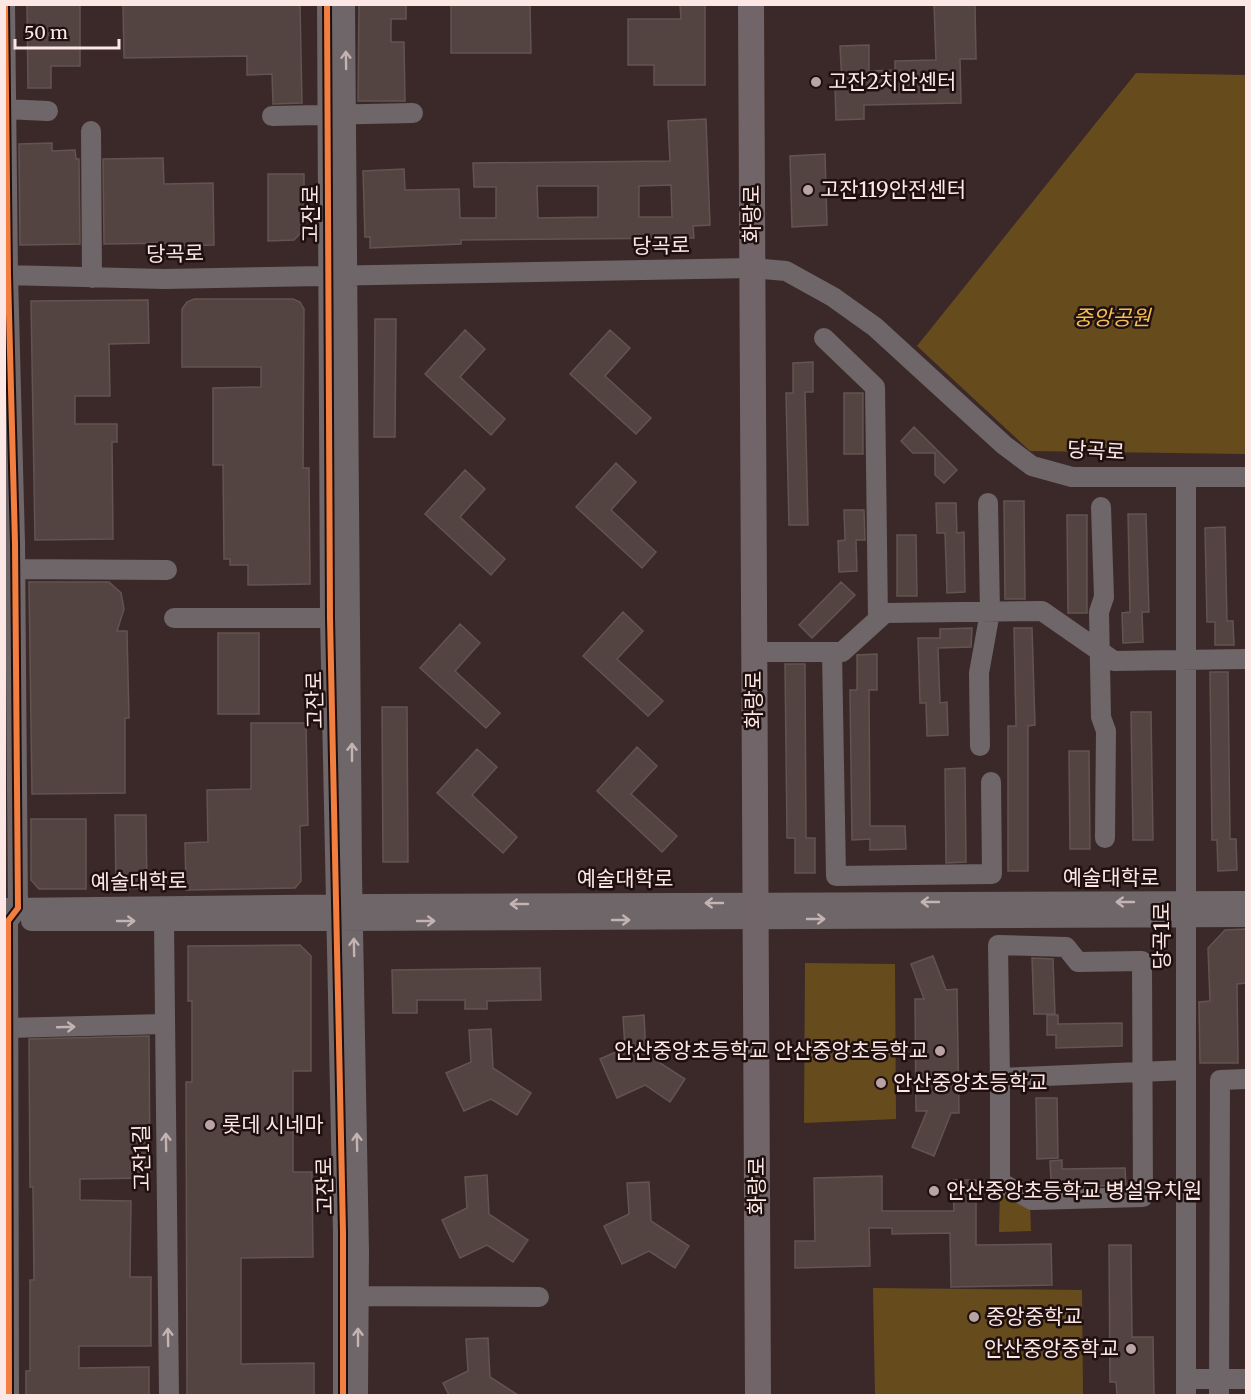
<svg xmlns="http://www.w3.org/2000/svg" width="1251" height="1400" font-family="Merriweather,'Noto Sans KR',serif">
<rect width="100%" height="100%" fill="#3b2929"/>
<!-- green -->
<path fill="#664c1d" d="M1136,73l110,2v379l-216,-3 -113,-105z
M805,963l90,1 1,155 -92,4z
M1000,1188l30,17 1,26 -32,1z
M873,1288l209,2 1,105h-208z"/>
<!-- building -->
<path fill="#534441" stroke="#625450" stroke-width="1.5" fill-rule="evenodd" d="M27,4h53v62h-29v22h-23z
M123,4h177l2,99 -29,1 -1,-30 -25,1v-19l-123,2z
M359,4h47v15h-15v23h13l1,59h-47z
M451,4h79l1,49h-80z
M680,4h25v81h-51v-20h-26v-46h53z
M934,4h41l1,55h-16l1,44 -97,2v14l-28,1 -1,-35 7,-1 -2,-38 29,-1v26l26,-1v-9l41,-1z
M706,119l4,106 -17,1 1,12 -233,2v4l-91,4v-11h-5l-2,-66 41,-2 1,21 54,-1 1,29h36v-31h-22l-1,-24 197,-2 -2,-40zM671,185l1,32h-33v-31zM537,186h61v31l-60,1z
M52,143v8l23,-1 1,9h3l1,85 -60,1 -1,-101z
M825,154l2,71 -35,2 -2,-71z
M163,158l1,26 49,-1 1,62 -41,1v-3l-69,1 -1,-85z
M268,174h36v55l-10,11 -26,1z
M194,299h99l7,3 4,7 -1,159h6l1,116 -62,1v-20h-18v-6h-6l-1,-94h-10v-77l48,-1v-20h-79v-58l5,-7z
M148,300l1,43 -40,1 1,52h-35v28h42v18h-5l1,97 -78,1 -4,-239z
M375,319h21l-1,118h-21z
M465,330l20,19 -25,28 45,42 -14,16 -66,-61z
M610,330l20,18 -25,28 46,42 -15,16 -66,-60z
M813,362v30h-8l3,133h-19l-3,-132h7v-30z
M844,393h19v61h-19z
M914,427l43,43 -13,13 -9,-8v-22h-22l-12,-12z
M616,463l20,19 -25,28 45,42 -14,16 -66,-61z
M465,470l20,19 -25,28 45,42 -14,16 -66,-61z
M1004,501h20l1,98h-20z
M936,503h20l1,30 7,-1 1,60 -18,1 -2,-60h-8z
M844,510h20l1,30h-9l1,31 -18,1 -1,-31 7,-1z
M1128,514h18l3,98h-7l1,30 -20,1 -1,-30 8,-1z
M1067,515h20v98h-19z
M1225,527l2,94h6l1,24h-19v-23h-8l-2,-94z
M897,535h19l1,61h-20z
M29,582h80l12,11 3,16 -7,22h10l2,87h-4v75l-93,1z
M841,582l14,13 -43,43 -13,-13z
M623,612l20,19 -26,28 46,42 -15,15 -65,-60z
M460,624l20,19 -25,28 45,42 -14,15 -66,-60z
M972,628l-1,19 -33,1 2,55 7,-1 1,33 -21,1 -1,-33h-6l-2,-65h22v-9z
M1014,628h18l3,97 -7,1v145h-20v-145h8z
M218,633h41v81h-41z
M877,654v36h-8l1,136h35l1,23 -36,1v-11l-18,1 -2,-150h7v-35z
M785,664h20l1,174h9v35h-20v-35h-8z
M1210,672h18l2,167h6l1,31 -19,1 -1,-31h-5z
M382,707h25l1,155h-25z
M1131,712h20l2,128h-20z
M251,723h55l2,102 -8,1 1,55 -6,7 -109,2 -1,-47 23,-1 -1,-52 44,-1z
M637,747l20,19 -26,28 46,42 -15,16 -65,-61z
M477,749l20,18 -25,28 45,42 -14,16 -66,-60z
M1069,751h20l1,98h-20z
M965,768l1,94 -20,1 -1,-94z
M115,815h31l1,73 -31,1z
M31,819h55v70h-47l-8,-9z
M1246,929v54l-9,1 1,79h-38l-1,-61 11,-1 -2,-53 17,-18z
M300,945l11,11v115h-18v101h19l1,85 -72,1v106l73,-1v32h-127l-1,-313h6v-81h-4v-55z
M933,956l13,34 11,-1 2,124h-8l-17,43 -22,-9 15,-36h-11l-1,-112h9l-13,-35z
M1032,958l21,1 2,55h-21z
M540,968l1,32 -54,1v8h-22v-9h-48v13h-24l-1,-43z
M644,1015l2,39 39,25 -15,23 -25,-17 -28,13 -17,-39 25,-11 -2,-31z
M1047,1015h11v9l64,-1v23l-66,2v-13h-9z
M491,1029l2,39 38,25 -14,22 -26,-16 -27,12 -18,-38 25,-11 -2,-32z
M149,1036l1,142 -70,1v21l51,1 -1,76h21v69h-72v22l70,-1v28h-123v-24h4v-91h4l-1,-93h-3l-1,-148z
M1036,1098h21l1,60 -21,1z
M1062,1160v9l63,-1 1,17 -67,2v-7h-8l-1,-19z
M487,1175l2,39 39,26 -15,22 -26,-17 -27,13 -18,-38 25,-12 -2,-31z
M882,1176v35h72l-1,-31h23v65l75,-1 1,41 -101,2 -1,-54 -58,1v-6h-23l1,38 -75,2v-27h20l-1,-63z
M649,1182l2,39 38,25 -14,22 -26,-17 -27,13 -18,-38 25,-12 -2,-31z
M1109,1245h22l1,92h21l1,58h-37l-1,-13h-6z
M488,1338l2,39 28,18h-69l-6,-12 25,-12 -2,-32z"/>
<g fill="none" stroke-linecap="round" stroke-linejoin="round">
<!-- minor -->
<path stroke="#6e6668" stroke-width="20" d="M5,4l3,271 7,268 3,365 -10,13 1,475
M327,4l3,614 13,614v164
M345,4l7,871 7,376 -1,145
M4,109l44,2
M272,116l141,-3
M91,131l1,147
M4,275l160,4 588,-11 34,3 47,26 42,30 129,118 28,21 40,11h174
M824,338l51,49 3,232
M1186,477v919
M1101,507l3,90 -5,15 2,105 5,14 -1,107
M14,569l153,1
M174,618h168
M754,652h88l43,-39 157,-2 72,50 132,-2
M832,652l4,224 156,-2 -1,-92
M980,746l-1,-73 11,-61 -2,-109
M7,908l367,-4 872,-3
M31,921h304l911,-4
M164,921l5,475
M7,1028l157,-4
M1000,1078l-2,-133 68,2 12,15 64,-1 1,236 -111,3 -32,-18v-104l186,-8
M346,1296l193,1
M1186,1379h60
M1219,1396l1,-316 26,-1"/>
<!-- major -->
<path stroke="#726569" stroke-width="26" d="M751,4l7,1392"/>
<defs>
<path id="cycleway" d="M5,4l3,271 7,268 3,365 -10,13 1,475
M327,4l3,614 13,614v164"/>
</defs>
<!-- cycleway casing -->
<use href="#cycleway" stroke="#1f1010" stroke-width="10"/>
<!-- cycleway -->
<use href="#cycleway" stroke="#f27e40" stroke-width="6"/>
</g>
<!-- one-way arrows -->
<defs><path id="oneway-shaft" d="M-6 0H5M1.5-3L5.5 0L1.5 3" fill="none" stroke-width="1.6" stroke-linecap="round" stroke-linejoin="round" transform="scale(1.5)"/></defs>
<g stroke="#c4b3b3">
<use href="#oneway-shaft" transform="translate(346 60) rotate(-91)"/>
<use href="#oneway-shaft" transform="translate(352 752) rotate(-90)"/>
<use href="#oneway-shaft" transform="translate(930 902) rotate(180)"/>
<use href="#oneway-shaft" transform="translate(1125 902) rotate(180)"/>
<use href="#oneway-shaft" transform="translate(714 903) rotate(180)"/>
<use href="#oneway-shaft" transform="translate(519 904) rotate(180)"/>
<use href="#oneway-shaft" transform="translate(816 919)"/>
<use href="#oneway-shaft" transform="translate(621 920)"/>
<use href="#oneway-shaft" transform="translate(126 921)"/>
<use href="#oneway-shaft" transform="translate(426 921)"/>
<use href="#oneway-shaft" transform="translate(354 947) rotate(-91)"/>
<use href="#oneway-shaft" transform="translate(66 1027) rotate(-2)"/>
<use href="#oneway-shaft" transform="translate(166 1142) rotate(-91)"/>
<use href="#oneway-shaft" transform="translate(357 1142) rotate(-91)"/>
<use href="#oneway-shaft" transform="translate(168 1337) rotate(-91)"/>
<use href="#oneway-shaft" transform="translate(358 1337) rotate(-90)"/>
</g>
<!-- markers -->
<g fill="#b9a4a3" stroke="#1f1010" stroke-width="2">
<circle cx="816" cy="82" r="6"/>
<circle cx="808" cy="190" r="6"/>
<circle cx="940" cy="1051" r="6"/>
<circle cx="881" cy="1083" r="6"/>
<circle cx="210" cy="1125" r="6"/>
<circle cx="934" cy="1191" r="6"/>
<circle cx="974" cy="1317" r="6"/>
<circle cx="1131" cy="1349" r="6"/>
</g>
<g text-anchor="middle" stroke-width="5" stroke-linejoin="round" paint-order="stroke">
<!-- poi labels -->
<g font-size="21" fill="#fde7e5" stroke="#1f1010" text-anchor="start">
<text x="828" y="89">고잔2치안센터</text>
<text x="820" y="197">고잔119안전센터</text>
<text x="928" y="1058" text-anchor="end">안산중앙초등학교 안산중앙초등학교</text>
<text x="893" y="1090">안산중앙초등학교</text>
<text x="222" y="1132">롯데 시네마</text>
<text x="946" y="1198">안산중앙초등학교 병설유치원</text>
<text x="986" y="1324">중앙중학교</text>
<text x="1119" y="1356" text-anchor="end">안산중앙중학교</text>
</g>
<!-- street labels -->
<g font-size="21" fill="#fde7e5" stroke="#1f1010">
<text transform="translate(311 214) rotate(-90)" y="7">고잔로</text>
<text transform="translate(752 214) rotate(-90)" y="7">화랑로</text>
<text transform="translate(661 246) rotate(-1)" y="7">당곡로</text>
<text transform="translate(175 254) rotate(-1)" y="7">당곡로</text>
<text transform="translate(1096 451) rotate(3)" y="7">당곡로</text>
<text transform="translate(315 700) rotate(-91)" y="7">고잔로</text>
<text transform="translate(754 700) rotate(-90)" y="7">화랑로</text>
<text x="1111" y="885">예술대학로</text>
<text x="625" y="886">예술대학로</text>
<text transform="translate(139 882) rotate(-1)" y="7">예술대학로</text>
<text transform="translate(1162 936) rotate(-90)" y="7">당곡1로</text>
<text transform="translate(142 1158) rotate(-91)" y="7">고잔1길</text>
<text transform="translate(325 1186) rotate(-91)" y="7">고잔로</text>
<text transform="translate(757 1186) rotate(-90)" y="7">화랑로</text>
</g>
<!-- park labels -->
<g font-size="21" font-style="italic" fill="#f8bd52" stroke="#1f1010">
<text x="1112" y="325">중앙공원</text>
</g>
</g>
<!-- border -->
<rect width="1251" height="1400" fill="none" stroke="#fde7e5" stroke-width="12"/>
<!-- scale -->
<path d="M15 39v9h104v-9" fill="none" stroke="#fde7e5" stroke-width="3"/>
<text x="24" y="39" font-size="18" fill="#fde7e5" stroke="#1f1010" stroke-width="4.5" paint-order="stroke">50 m</text>
</svg>
